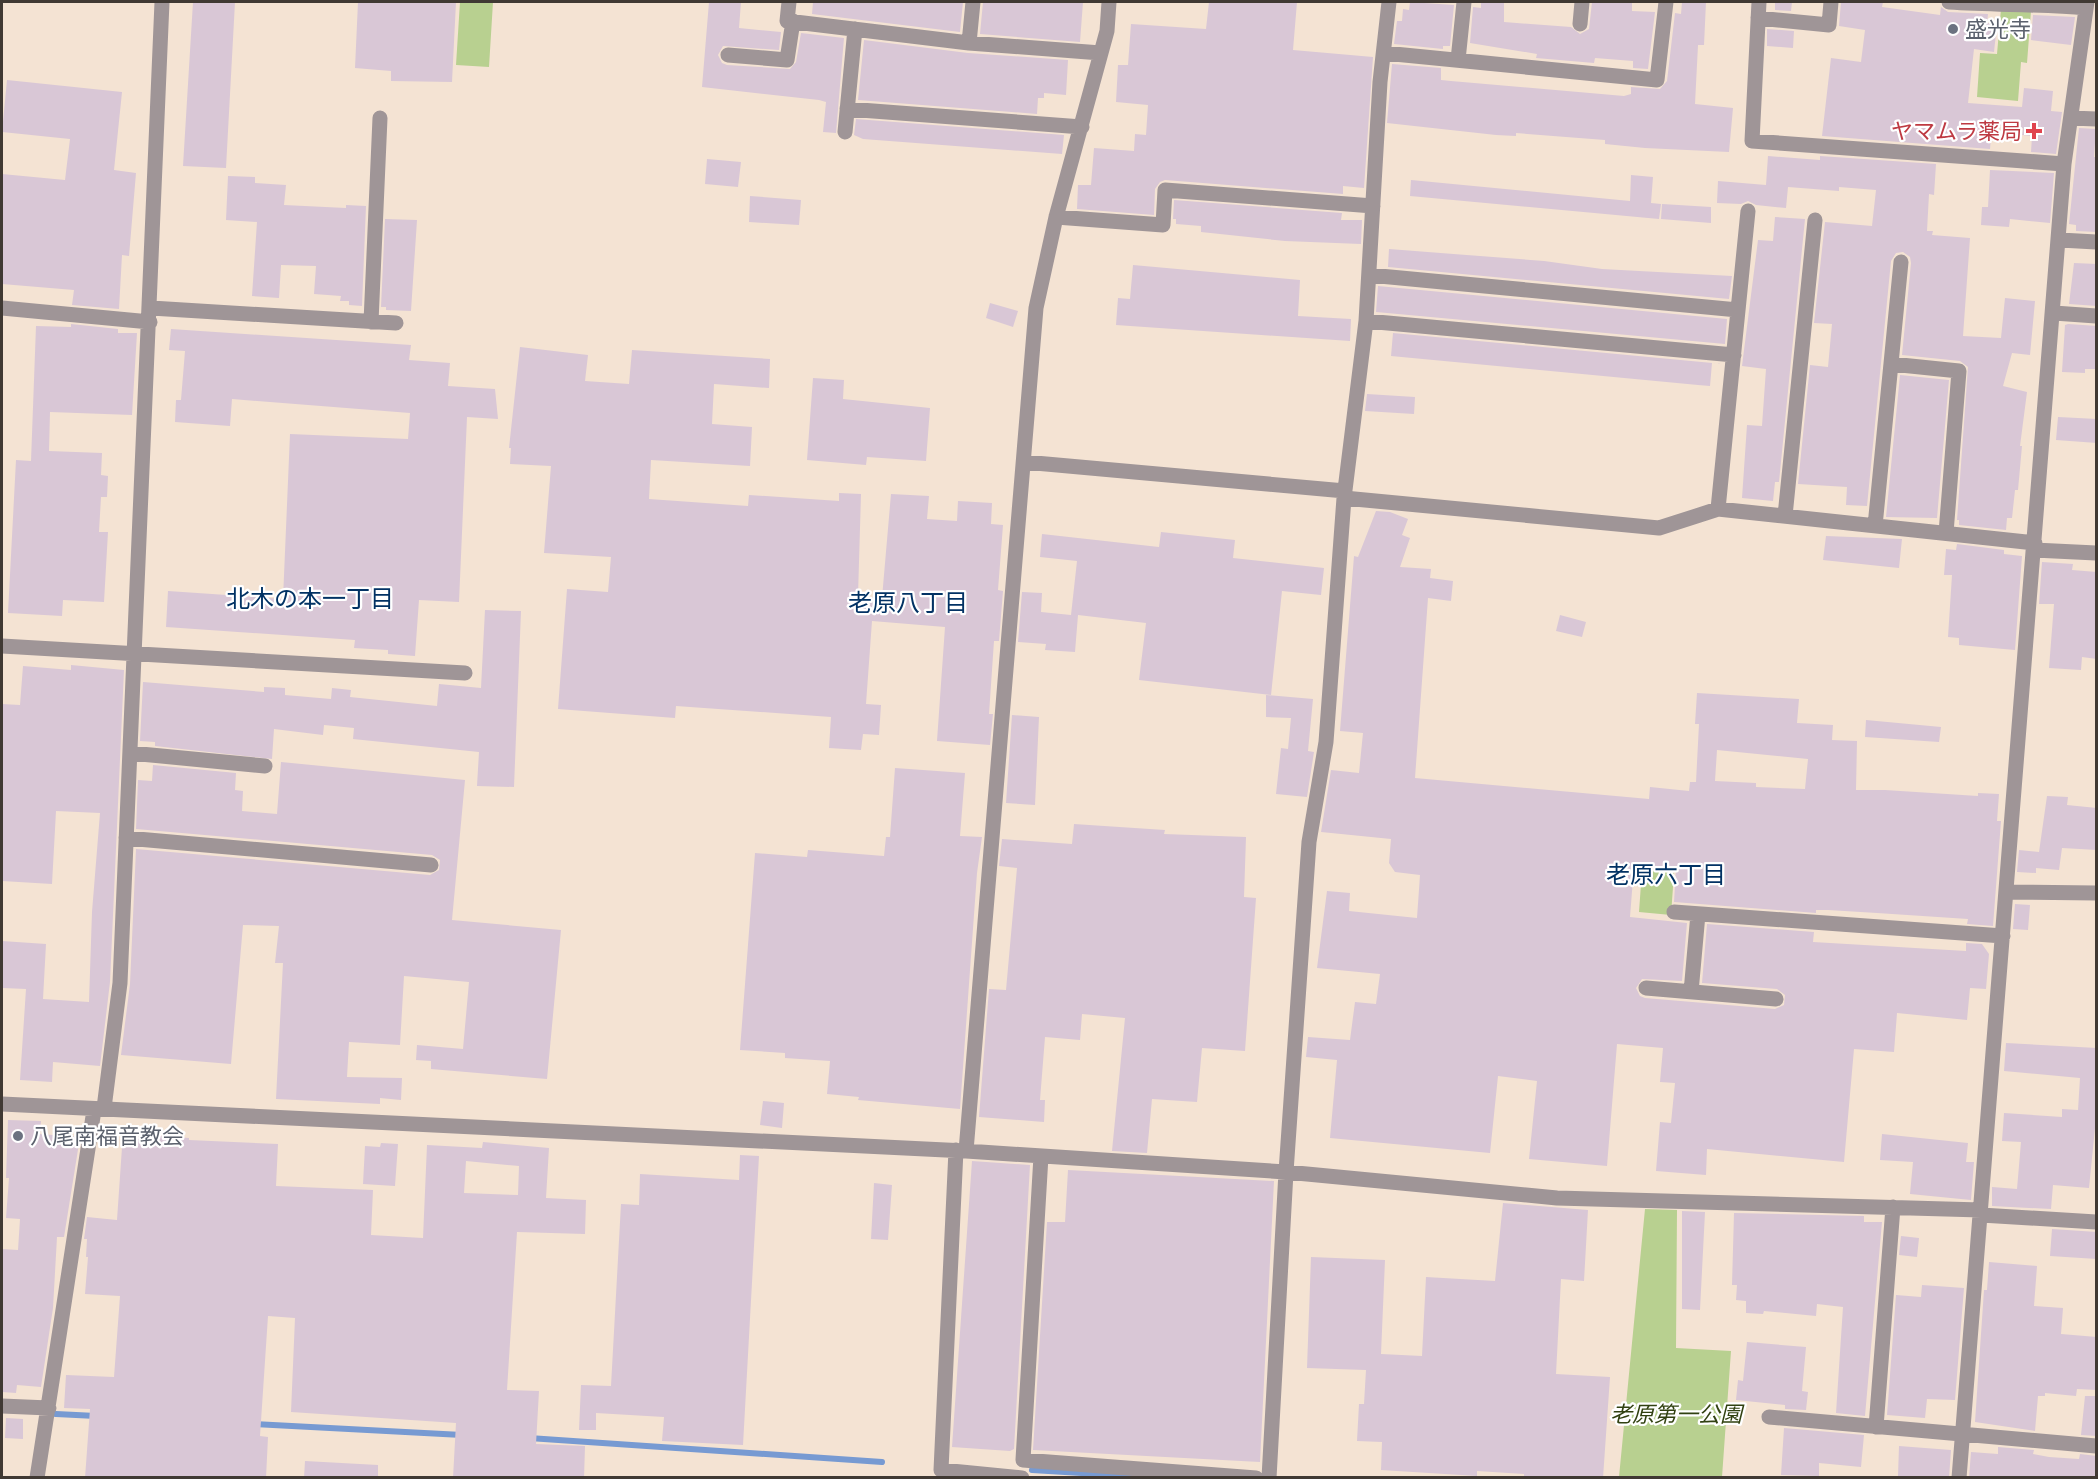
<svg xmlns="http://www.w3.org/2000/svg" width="2098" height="1479" font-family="'Zilla Slab','Noto Sans JP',serif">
<rect width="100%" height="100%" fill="#f4e3d3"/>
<!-- green -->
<path fill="#b8d090" d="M460,2h33l-4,65 -33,-2z
M2001,9l30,2 -4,52 -6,-1 -3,39 -41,-4 3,-44 17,1z
M1642,870l32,3 -3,42 -32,-3z
M1645,1209l32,1 -1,138 55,3 -9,126h-103z"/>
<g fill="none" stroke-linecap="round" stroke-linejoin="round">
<!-- stream -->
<path stroke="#779ad2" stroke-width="6" d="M56,1414l40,2
M253,1424l209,11
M529,1438l353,24
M1032,1470l99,6"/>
</g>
<!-- building -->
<path fill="#d9c7d6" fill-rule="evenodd" d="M193,2h42l-9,166 -43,-2z
M358,2h98l-4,80 -61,-1v-10l-36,-3z
M709,2h32l-2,26 42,4 -2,18 -56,-4 -5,9 4,8 5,2 63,4 6,-7 5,-29 43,5 -8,95 -13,-1 3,-30 -7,-2 -117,-13z
M813,2h150l-3,30 -148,-18z
M983,2h100l-3,40 -100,-8z
M1209,2h88l-4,48 80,7 -9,131 -21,-2v8l-178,-14 -5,2 -5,7 -1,26 -77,-6 1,-24h13l3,-37 40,3 1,-17 11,1 2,-30 -32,-3 2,-37h10l3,-41 75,5z
M1410,2l44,3 -4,41h-7v3l-49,-5 3,-23h5l1,-12 6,1z
M1481,2h23v20l67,5 9,7 9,-5 3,-27h40v9l23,1 -7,57 -15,-1v-7l-38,-3 -1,5 -58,-5 1,-4 -67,-11 3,-36 8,1z
M1682,2h24l-2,43h-6l-3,59 38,4 -4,44 -84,-4 -40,-4v-4l-89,-7v3l-20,-1 -109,-12 5,-59 49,4v12l10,1 173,15 7,-2v-7l29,2 7,-8 8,-68 6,1z
M1775,2h17l-1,9 -16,-1z
M1841,2h42l-1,5 58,8 1,-8 7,5 40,2 -1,9 10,1 -3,28 -20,-3 -6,54 54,4 2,-19 29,3 -2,20 11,1 -6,42 -25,-2 1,-16 -10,-1 1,-7 -31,-3 -2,24 -168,-13 9,-78 30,4 4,-32 -26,-4z
M2033,15l42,2 -4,28 -40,-5z
M1767,29l27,2 -1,17 -26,-2z
M864,40l104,13 100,7 -2,35 -22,-2v5h-6l-1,16 -179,-14z
M7,80l115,12 -8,78 22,3 -7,83 -7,-1 -3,54 -47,-4 2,-15 -72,-6v-110l63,6 5,-41 -68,-7z
M856,119l208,16 -2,19 -199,-15 -9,-4z
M2079,128l17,1 -2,28h3v75l-21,-1v-6l-7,-1z
M1768,156l52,4v-4l116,8 -2,31 -5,-1 -2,37h6l-1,4 38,3 -7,98 38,2 4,-40 30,3 -5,54 -18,-2 -9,33 24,6 -7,54h2l-4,44h-3l-3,28h-5l-1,12 -47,-5v-5h-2l11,-153 -8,-6 -58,-6 9,-92 -1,-6 -7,-5 -7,1 -5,8 -24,245 -21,-1 1,-18 -49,-3 12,-119 18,2 4,-43 -18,-1 11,-101 47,4 4,-36 -37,-3v4l-51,-4 -2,21 -30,-3 -8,-4 -7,3 -24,-1 1,-22 48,4z
M707,159l34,3 -3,25 -33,-3z
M1990,170l64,3 -4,50 -40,-4 -1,8 -28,-2 1,-18h6z
M1631,175l22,2 -2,26 10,1 -2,15 -249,-23 1,-16 219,21z
M228,176l27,1v6l31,2 -2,20 62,3v-3l20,1 -4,100 -13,-1v-4h-9l1,-5 -27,-2 2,-28 -35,-1 -2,33 -27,-2 5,-74 -31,-2z
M750,196l51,4 -2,25 -50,-3z
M1174,200l168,13 -1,7h21l-1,24 -76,-3 -84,-9v-6l-25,-2v-5h-3z
M1662,204l49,3v16l-50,-4z
M1775,217l30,2 -26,263h-4l-2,19 -31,-3 5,-73 15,1 4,-57 -24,-3 16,-126 15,1z
M385,219l32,1 -6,91 -25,-1v-3h-5z
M1389,249l155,12 58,8 130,7 -3,23 -341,-32z
M2074,263l23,1v42l-28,-2z
M1133,265l167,15 -2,36 53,3 -1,22 -234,-16 2,-27 12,1z
M1378,286l349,33 -2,25 -349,-32z
M990,303l28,8 -5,16 -27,-9z
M71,324l47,5v4h19l-5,82 -82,-3 -1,39 53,2 -1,22 7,1 -1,21h-6l-2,35h9l-4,70 -41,-2 -1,16 -54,-3 8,-153 15,1 5,-135 35,1z
M2068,324l29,2v43h-12v4l-23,-1 3,-47z
M171,329l240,16 -2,15 41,3 -2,23 47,3 3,30 -31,-2 -8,185 -40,-2 -4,56 -27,-2v-4l-34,-2 1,-8 -189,-13 2,-36 115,8 7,-165 118,5 2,-26 -178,-14 -2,27 -55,-4 1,-22h5l4,-49 -16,-1z
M1393,333l330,31 -11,-1 -2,23 -12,-1 -307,-29z
M520,347l68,8 -3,26 44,3 3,-34 138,9 -1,29 -55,-4 -2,40 40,3 -2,39 -99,-6 -2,39 99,7 1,-11 90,6v-8l22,1 -3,102 24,2 9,-104 38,2 -2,23 30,2 1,-20 34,2 -1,21 12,1 -5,65 5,1 -4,50h-5l-5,73h4l-3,31 -53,-4 8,-114 -73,-6 -6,83 15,1 -2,30 -16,-1 -2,16 -32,-2 2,-31 -155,-11 -1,12 -117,-9 9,-120 41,3 3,-35 -67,-4 7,-87 -41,-2 1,-16h-2z
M1900,375l49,5 -12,138 -51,-1z
M813,378l31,2 -1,19 87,9 -4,53 -59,-4 -1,8 -59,-5z
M1367,394l48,3 -1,17 -49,-3z
M2058,417l39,2v24l-41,-3z
M1376,511l14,1 18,7 -6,16 8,3 -10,29 31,2 -1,9 23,3 -2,20 -23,-3 -13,180 234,21 1,-12 39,4 1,-9h6l3,-58h-4l2,-31 102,6 -2,24 36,2 -1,15 25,1 -1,49h29l93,6v-3l21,1 -2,27h4l-8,105 -26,-2 1,-5 -91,-6 -49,-3h-12v3l-142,-11 2,-33 -42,-3 -4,51 57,6 -5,58 -40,-2 -6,9 4,8 5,2 130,11 9,-4 1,-10 -8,-6 -75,-6 5,-59 107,8 -1,10 153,9v-8l16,1 7,10 -3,35 -16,-1 -3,32 -70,-7 -3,39 -40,-3 -10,113 -137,-13 -1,26 -50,-4 4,-49 11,1 4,-40 -15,-1 3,-34 -46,-4 -10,122 -78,-7 8,-78 -39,-5 -8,77 -160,-15 7,-78 -31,-3 2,-20 42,3 5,-38 21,2 4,-30 -63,-6 10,-77 23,2 -1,18 68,7 3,-43 -25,-3 -6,-9 2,-24 -70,-7 10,-62 28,3 4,-40 -23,-2 14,-175 4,1zM1717,750l91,9 -3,30 -49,-2v-4l-41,-2z
M1161,532l74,8 -2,18 91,10 -3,27 -39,-4 -11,104 -132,-15 7,-57 -68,-8 -3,37 -30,-2 1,-6 -28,-2 4,-50 20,1 -1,19 30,3 6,-54 -37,-4 2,-23 117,13z
M1826,536l76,3 -3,29 -76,-8z
M1957,544l47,6v4l18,2 -7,94 -56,-5v-7l-11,-1 4,-62h-8l2,-26 10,1z
M2042,562l31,2 -1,6 25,2v87l-15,-2 -1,13 -32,-2 5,-64h-15z
M485,610l36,1 -7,176 -37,-1 2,-34 -126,-13 1,-11 -30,-3 -1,10 -49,-6 -2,30 -117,-13v-4l-15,-1 3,-59 121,10v-5l21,1v7l46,4 1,-11 19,2 -1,7 87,9 2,-22 42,4z
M1560,615l26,7 -4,15 -26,-6z
M71,665l53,5 -14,312 -10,84 -47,-4 -1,20 -32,-2 6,-91 -23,-1 -1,-47 44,3 -3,55 46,3 3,-90 8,-99 -44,-2 -4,73 -50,-3v-177l18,1 3,-39 48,4z
M1266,695l47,4 -5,52 6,1 -7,45 -31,-3 5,-46 7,1 3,-31 -25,-1z
M1012,715l27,2 -4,88 -29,-2z
M1866,720l75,7 -2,15 -74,-5z
M281,762l184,18 -13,140 109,10 -14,149 -116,-10v-8l-15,-1 1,-15 46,4 6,-67 -65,-6 -4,69 -51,-3 -2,35 55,1 -1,22 -21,-2v6l-104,-5 7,-136h-8l4,-37 -36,-1 -12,139 -110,-9 9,-71 6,-135 294,26 9,-5 1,-10 -8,-5 -296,-26 2,-49 14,1 1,-16 83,8 -1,17 8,1 -1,20 35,3z
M895,768l70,5 -5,63 22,1 -5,36 -17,236 -102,-9 1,-3 -32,-3 3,-33 -45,-3v-5l-45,-3 15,-197 52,4 1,-7 76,6 2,-19h4z
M2047,796l21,1 -1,8 30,3v42l-35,-2 -3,22 -23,-2v5l-19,-1 2,-22 20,2z
M1074,824l91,6 -1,4 82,3 -2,60 12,1 -11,153 -43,-3 -5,54 -45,-3 -5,54 -35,-2 13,-133 -43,-4 -2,26 -35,-3 -5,63h5l-1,22 -65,-5 10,-128 17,1 11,-122 -18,-2 3,-27 70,5z
M2015,904l15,1 -2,25 -15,-1z
M2006,1043l91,5v60l-8,80 -36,-3 -2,24 -59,-3v-19l25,2 4,-47 -19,-1 2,-28 58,4v-8l16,1 2,-32 -76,-7z
M763,1101l21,2 -2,25 -22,-3z
M8,1120l33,1 -1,13 40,3 -16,100h-7l-4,71 -12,79 -24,-2 -1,8 -14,-1v-143l16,1 2,-31 -14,-1 3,-40h-3z
M123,1133l66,5v2l89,4 -2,42 97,4 -2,45 52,3 4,-93 55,3 1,-6 66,6 -3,50 40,2 -1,34 -68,-2 -10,158 32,1 -3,53 49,2 -1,32h-131l3,-55 -165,-11 4,-94 -27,-2 -8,120 8,1 -2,41h-181l5,-69 -26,-1 2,-33 48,2 6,-81 -35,-2 3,-37h-2l1,-18h-3l3,-22 30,3zM466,1161l53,5 -1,29 -54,-2z
M1882,1134l86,9 -2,19h8l-3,38 -61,-6 3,-32 -33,-2z
M381,1143l17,1 -3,42 -32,-2 2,-38 15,1z
M740,1155l19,1 -16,289 -81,-4 2,-24 -68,-4v17h-17l2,-45 30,1 10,-182 18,1 1,-31 99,6z
M972,1161l58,4 -16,284 -4,2 -58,-4z
M1068,1170l206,11 -14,281 -227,-12 14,-228h18z
M874,1183l18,2 -4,55 -17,-1z
M1503,1203l85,7 -4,71 -23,-2 -5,95 54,3 -7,101h-79v-4l-47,-3v5l-96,-6 1,-28 -25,-1 2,-37h5l2,-34 -59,-2 4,-111 74,3 -4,94 41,2 4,-79 69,4z
M1682,1211l23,1 -5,98 -18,-1z
M1734,1213l130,3v6h18l-17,194 -29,-3 7,-106 -26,-3 -1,12 -52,-5 -1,3 -17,-1v-12l-10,-1 1,-15h-5z
M2052,1229l45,3v27l-47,-3z
M1901,1236l18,2 -2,19 -18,-2z
M1989,1262l48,4 -3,40 29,2 -2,26 36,3v53l-20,-1 -1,7 -31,-3v3h-7l-3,35 -60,-9 9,-132h3z
M1922,1285l42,3 -9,112 -28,-1 -2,19 -38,-3 9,-120 25,2z
M1747,1342l59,5 -4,44 6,1 -2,18 -21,-1v-4l-49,-5 2,-20 5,1z
M2085,1396h12v40l-16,-1z
M6,1418l17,1v20l-18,-1z
M1784,1428l80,7 -3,32 -42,-4v13l-38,-1z
M1899,1446l52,4 -2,28 -51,-2z
M1998,1447l36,3 -1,4 16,3 30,2 1,-5 17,2v22h-128l2,-26 27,2z
M305,1461l73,4v13h-74z"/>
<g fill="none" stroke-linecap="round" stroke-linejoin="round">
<!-- minor -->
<path stroke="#9f9597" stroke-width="15" d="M789,2l-2,19 182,22 132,10
M1759,2l-7,139 312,23
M1949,2c46,3 91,2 137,6
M1758,18l71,7 2,-23
M1580,24l2,-22
M969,43l4,-41
M1384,53l273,27 9,-78
M728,55l59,5 6,-39
M1458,60l6,-58
M847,109l235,18
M2071,118l25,1
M845,132l10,-103
M1056,217l107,8 2,-35 208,16
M2060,240l36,2
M1369,275l369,35
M2,308l148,14
M151,308l245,15
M2054,313l42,3
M1366,321l368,34
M371,322l9,-204
M1891,364l68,7 -13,162
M1024,462l321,29
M1344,498l315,30 59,-19 317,34
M1718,509l30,-298
M1785,516l30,-296
M1875,526l26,-264
M2034,550l62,3
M2,646l463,27
M130,753l135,13
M126,838l305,27
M2007,892l89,1
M1674,912l329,24
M1646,988l130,11
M1691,992l7,-78
M2,1104l964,47 320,21 271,26 424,12
M104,1108l16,-125 42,-981
M956,1150l-15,320 81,8
M966,1151l70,-843 20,-91 51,-186 2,-29
M1041,1156l-18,304 233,18
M1981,1215l115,7
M2,1406l47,2
M1769,1417l327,29
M1876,1427l17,-220
M37,1478l57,-368
M1269,1478l17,-306 23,-330 17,-100 18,-244 22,-177 14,-239 9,-80
M1959,1478l105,-1314 23,-162"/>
</g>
<!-- markers -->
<g fill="#6b7280" stroke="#fff" stroke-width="2">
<circle cx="1953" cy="29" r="6"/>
<circle cx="18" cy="1136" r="6"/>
</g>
<path fill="#e0444e" stroke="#fff" stroke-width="2" d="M2031 122h6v6h6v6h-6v6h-6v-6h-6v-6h6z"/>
<g text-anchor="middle" stroke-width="4.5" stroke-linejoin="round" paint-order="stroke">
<!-- worship labels -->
<g font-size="22" fill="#5b616d" stroke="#fff" text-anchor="start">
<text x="1965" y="37">盛光寺</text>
<text x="30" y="1144">八尾南福音教会</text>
</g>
<!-- health labels -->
<g font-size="22" fill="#be3a42" stroke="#fff" text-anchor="end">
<text x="2022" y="139">ヤマムラ薬局</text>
</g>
<!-- park labels -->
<g font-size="22" font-style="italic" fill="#314111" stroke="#fff">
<text x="1676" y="1422">老原第一公園</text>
</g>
<!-- neighbourhood labels -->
<g font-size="24" fill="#023264" stroke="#fff">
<text x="310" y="607">北木の本一丁目</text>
<text x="908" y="611">老原八丁目</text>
<text x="1666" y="883">老原六丁目</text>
</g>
</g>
<!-- border -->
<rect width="2098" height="1479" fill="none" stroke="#403933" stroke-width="6"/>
</svg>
